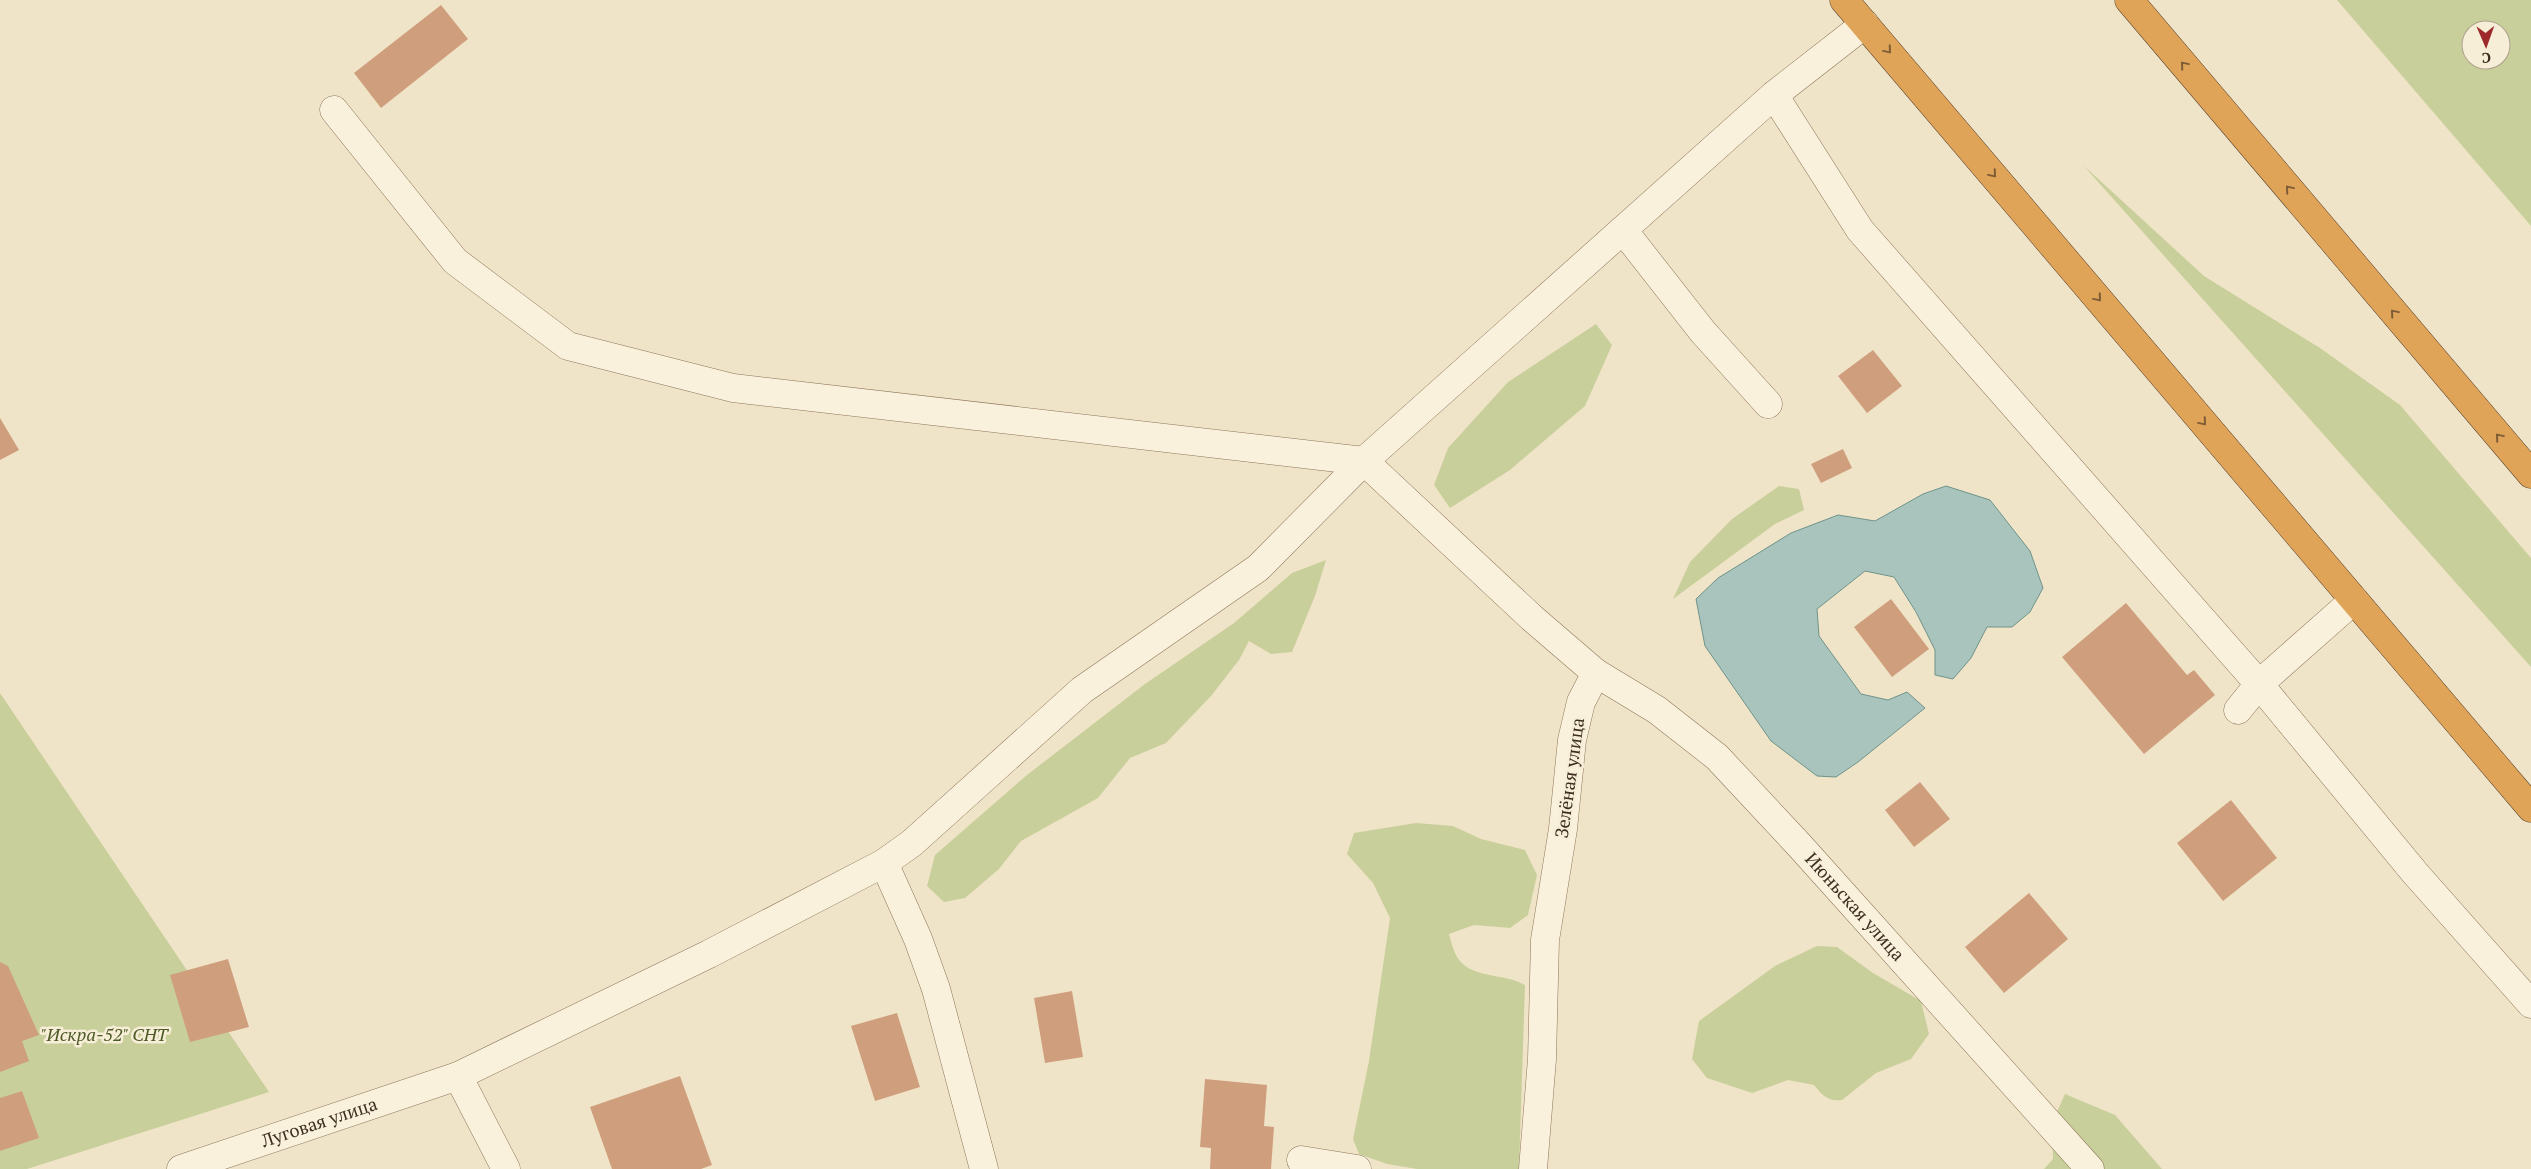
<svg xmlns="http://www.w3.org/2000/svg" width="2531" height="1169" font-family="'PT Serif',serif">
<rect width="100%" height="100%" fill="#f0e4c8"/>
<!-- green -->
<path fill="#c9cf9b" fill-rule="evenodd" d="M2337,0h194v226zM2471,30h30v30h-30z
M2083,165l121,111 116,72 80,57 131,153v109z
M1596,324l16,21 -27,61 -75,64 -60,38 -16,-23 14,-37 60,-66z
M1779,486l20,3 5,21 -29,14 -102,75 17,-37 42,-43z
M1326,560l-11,36 -23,56 -21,2 -22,-13 -10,19 -28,36 -45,47 -36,15 -32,40 -77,43 -22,28 -34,29 -21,4 -17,-16 8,-31 92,-80 118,-91 89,-61 58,-50z
M0,693l269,399 -242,77h-27z
M1416,823l37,3 28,13 44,11 12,25 -9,40 -18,13 -36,-3 -25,9c2,7 4,16 8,23 13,22 48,16 68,28l-6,184h-102l-30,-5 -28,-10 -6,-15 16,-78 21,-143 -17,-35 -26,-29 7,-21z
M1817,946l20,1 36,26 48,28 8,33 -18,25 -35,14 -34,27c-14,2 -20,-5 -28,-15l-26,-5 -36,13 -45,-15 -15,-19 7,-38 76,-55z
M2065,1094l50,21 47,54h-118l9,-10 -1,-36z"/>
<!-- water -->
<path fill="#a9c4bc" stroke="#6f938a" d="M1946,486l44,14 40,51 13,37 -13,24 -18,15h-25l-16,31 -18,21 -18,-4v-25l-19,-38 -22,-35 -29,-6 -48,38 2,27 42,58 27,6 19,-8 18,16 -67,54 -22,15 -19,-1 -46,-35 -66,-95 -9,-47 22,-21 73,-45 47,-18 37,6 48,-27z"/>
<!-- building -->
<path fill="#cf9f7d" d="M441,5l27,34 -87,69 -27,-35z
M1873,350l29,36 -35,27 -29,-37z
M0,418l19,32 -19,10z
M1843,449l9,19 -31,15 -10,-19z
M1891,599l38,50 -37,28 -38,-50z
M2126,603l61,72 7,-5 21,25 -71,59 -82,-97z
M1920,782l30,37 -36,28 -29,-37z
M2231,800l46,58 -54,43 -46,-58z
M2029,893l39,46 -64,54 -39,-46z
M228,959l21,68 -59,15 -20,-67z
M0,962l8,4 31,69 -17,6 7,20 -29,11z
M1072,991l11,66 -38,6 -11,-65z
M897,1013l23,74 -45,14 -24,-75z
M680,1076l32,89 -11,4h-89l-22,-62z
M1205,1079l62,6 -3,41 10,1 -3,42h-61l1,-21 -11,-1z
M22,1091l17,47 -39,13v-53z"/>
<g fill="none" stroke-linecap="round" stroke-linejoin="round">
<defs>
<g id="minor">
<path d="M1774,95l86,135 399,454 156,189 116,131"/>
<path d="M334,110l121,151 113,85 165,42 631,73 168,157 64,55 -15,29 -9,38 -9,89 -18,111 -3,119 -9,110"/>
<path d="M1623,230l80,102 65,72"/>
<path id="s1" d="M1596,673l61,37 60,47 83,89 290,323"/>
<path d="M2238,710l21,-26 95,-84"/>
<path d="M884,863l34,76 18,50 48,180"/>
<path d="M458,1076l48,93"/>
<path d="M1301,1160l56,9"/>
<path id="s2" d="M181,1169l277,-93 251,-122 175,-91 28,-20 170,-153 176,-122 106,-107 410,-366 91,-71"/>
</g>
<path id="highway" d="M1844,0l687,808
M2129,0l402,474"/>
</defs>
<!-- minor casing -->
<use href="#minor" stroke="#8d765c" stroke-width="29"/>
<!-- highway casing -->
<use href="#highway" stroke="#5b4430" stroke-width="29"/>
<!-- minor -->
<use href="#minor" stroke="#faf1dc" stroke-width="28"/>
<!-- highway -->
<use href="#highway" stroke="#e0a458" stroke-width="28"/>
</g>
<!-- one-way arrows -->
<defs><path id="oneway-chevron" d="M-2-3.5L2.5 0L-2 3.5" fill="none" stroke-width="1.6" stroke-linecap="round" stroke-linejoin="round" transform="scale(1.25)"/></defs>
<g stroke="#7e5d36">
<use href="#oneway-chevron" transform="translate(1888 50) rotate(50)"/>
<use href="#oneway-chevron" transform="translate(2184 65) rotate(-130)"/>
<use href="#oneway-chevron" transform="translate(1993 174) rotate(50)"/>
<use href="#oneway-chevron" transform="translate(2289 189) rotate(-130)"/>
<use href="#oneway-chevron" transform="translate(2098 298) rotate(50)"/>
<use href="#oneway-chevron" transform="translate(2394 313) rotate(-130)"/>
<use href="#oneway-chevron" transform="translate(2203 422) rotate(50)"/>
<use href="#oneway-chevron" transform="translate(2499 437) rotate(-130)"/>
</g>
<g text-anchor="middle" stroke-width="5" stroke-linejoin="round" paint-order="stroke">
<!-- street labels -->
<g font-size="18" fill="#3d2e20" stroke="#f7eed8">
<text transform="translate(1570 778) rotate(-82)" y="6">Зелёная улица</text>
<text dy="6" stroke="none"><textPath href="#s1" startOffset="351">Июньская улица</textPath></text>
<text dy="6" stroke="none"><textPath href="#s2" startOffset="146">Луговая улица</textPath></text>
</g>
<!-- park labels -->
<g font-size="18" font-style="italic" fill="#4d5a26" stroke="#f7eed8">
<text x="104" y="1041">"Искра-52" СНТ</text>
</g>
</g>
<!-- north arrow -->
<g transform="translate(2486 45) rotate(178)"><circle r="24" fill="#f7eed8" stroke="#ada18e"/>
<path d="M0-4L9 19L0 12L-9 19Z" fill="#9e2a2b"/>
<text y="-8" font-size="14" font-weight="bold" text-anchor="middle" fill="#3d2e20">С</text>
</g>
</svg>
